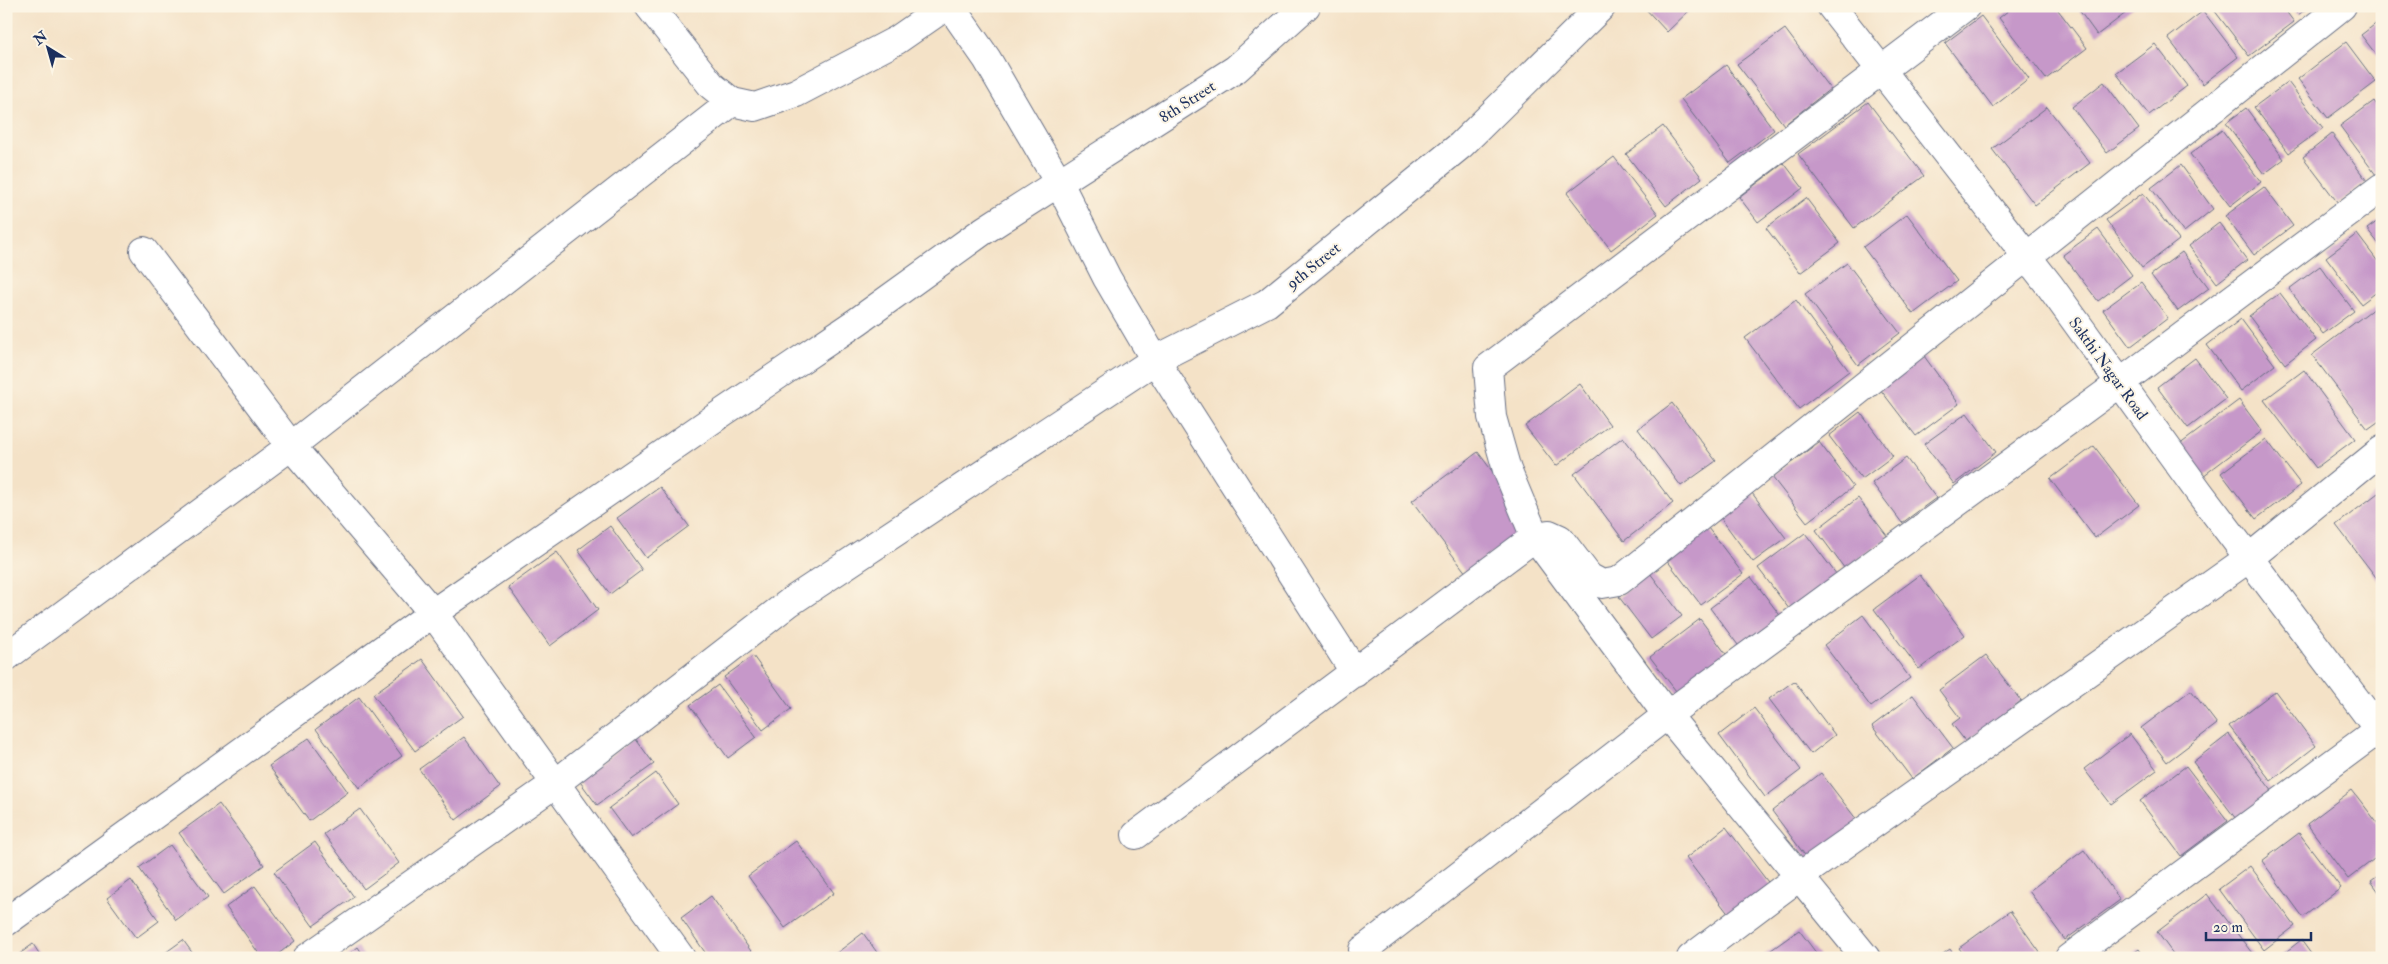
<svg xmlns="http://www.w3.org/2000/svg" width="2388" height="964" font-family="'IM FELL Double Pica',serif">
<rect width="100%" height="100%" fill="#fcf5e5"/>
<filter id="ink" filterUnits="userSpaceOnUse"><feTurbulence type="fractalNoise" baseFrequency=".02" numOctaves="2"/><feDisplacementMap in="SourceGraphic" scale="10" xChannelSelector="R" yChannelSelector="G"/><feConvolveMatrix kernelMatrix="1 2 1 2 8 2 1 2 1" color-interpolation-filters="sRGB"/></filter>
<filter id="wash" filterUnits="userSpaceOnUse"><feTurbulence type="fractalNoise" baseFrequency=".0096" numOctaves="4" result="noise"/><feDisplacementMap in="SourceGraphic" scale="20" xChannelSelector="R" yChannelSelector="G"/><feGaussianBlur stdDeviation="1.12" result="paint"/><feColorMatrix in="noise" values="0 0 0 0 0 0 0 0 0 0 0 0 0 0 0 0 0 1.4 0 .05"/><feComposite in="paint" operator="in"/></filter>
<g filter="url(#wash)">
<rect width="100%" height="100%" fill="#f4e2c7"/>
<g id="blocks">
<!-- building -->
<path fill="#c698c9" d="M1643,6h51l-27,26z
M2014,6h41l32,42 -41,31 -47,-61z
M2076,6h59l-38,29z
M2211,6h71l12,16 -45,34z
M2292,6h18l-12,9z
M2203,11l35,46 -35,27 -35,-46z
M1981,16l48,63 -36,28 -48,-64z
M2382,19v43l-21,-27z
M1785,29l45,60 -46,36 -47,-61z
M2346,42l30,40 -48,36 -30,-39z
M2155,44l32,42 -38,29 -33,-42z
M1726,65l48,65 -44,33 -49,-64z
M2104,82l35,47 -32,24 -35,-46z
M2288,82l35,46 -34,25 -35,-46z
M2374,101l8,11v59l-6,4 -36,-49z
M1868,102l56,74 -70,52 -56,-74z
M2047,107l43,56 -55,42 -43,-56z
M2246,108l38,51 -20,15 -38,-51z
M1663,126l39,52 -36,28 -40,-52z
M2222,130l39,52 -31,24 -40,-52z
M2332,134l35,47 -29,22 -35,-46z
M1614,157l44,57 -47,36 -44,-57z
M1784,163l19,25 -45,34 -19,-25z
M2181,165l32,44 -29,23 -33,-44z
M2264,187l29,39 -39,29 -29,-39z
M2143,193l36,47 -37,28 -36,-48z
M1806,198l34,45 -40,30 -34,-45z
M1907,214l50,67 -44,33 -50,-67z
M2382,218v30l-15,-19z
M2219,223l28,37 -30,23 -28,-37z
M2098,229l34,46 -34,26 -35,-46z
M2357,234l25,33v21l-21,16 -35,-47z
M2182,252l27,36 -31,23 -27,-36z
M1847,263l53,70 -42,32 -53,-71z
M2320,266l34,45 -31,23 -34,-45z
M2141,282l27,36 -38,29 -27,-37z
M2280,293l36,47 -31,24 -36,-48z
M1796,300l53,71 -50,38 -54,-71z
M2382,302v117l-14,10 -56,-74z
M2241,319l34,46 -34,26 -34,-46z
M1924,356l35,48 -43,32 -36,-47z
M2195,358l31,41 -38,29 -31,-41z
M2304,370l51,69 -39,29 -52,-68z
M1580,384l30,41 -54,41 -31,-40z
M2239,400l23,31 -59,45 -24,-31z
M1672,403l44,58 -35,25 -43,-57z
M1860,412l33,44 -31,23 -33,-43z
M1967,413l29,39 -42,32 -30,-40z
M1623,437l50,66 -49,38 -50,-67z
M2266,439l35,46 -45,34 -35,-46z
M1819,442l34,45 -46,35 -35,-45z
M2094,446l45,59 -44,33 -45,-59z
M1478,452l53,72 -65,49 -54,-72z
M1906,458l30,40 -34,25 -30,-40z
M660,487l29,39 -43,32 -29,-40z
M1752,493l34,45 -33,24 -33,-45z
M2378,493l4,5v87l-46,-60z
M1858,498l30,39 -43,32 -29,-39z
M1705,524l38,50 -42,31 -38,-50z
M610,526l32,44 -32,24 -32,-44z
M1805,533l35,46 -47,35 -35,-46z
M557,552l41,58 -48,36 -42,-59z
M1650,573l32,43 -31,23 -32,-42z
M1920,575l45,60 -46,34 -45,-60z
M1751,577l31,41 -41,31 -31,-41z
M1863,615l47,63 -39,29 -47,-62z
M1700,619l29,39 -50,37 -29,-38z
M1986,655l35,46 -55,41 -14,-18 8,-6 -21,-28z
M753,656l38,53 -28,21 -39,-53z
M422,659l41,57 -48,35 -42,-57z
M1794,681l41,54 -24,19 -42,-55z
M718,685l38,52 -28,21 -38,-53z
M2191,690l26,34 -50,38 -26,-34z
M2275,691l41,55 -45,35 -42,-55z
M1913,695l40,53 -41,31 -40,-53z
M359,697l43,59 -43,32 -43,-59z
M1754,708l47,62 -36,27 -46,-62z
M2130,734l27,36 -46,34 -27,-35z
M2229,734l47,62 -37,27 -46,-61z
M464,737l36,50 -44,33 -37,-51z
M309,738l39,54 -39,29 -40,-55z
M635,738l19,26 -57,41 -19,-26z
M2186,766l42,55 -47,35 -41,-55z
M656,773l22,31 -47,34 -22,-30z
M1821,773l39,51 -50,38 -38,-51z
M2352,790l30,39v24l-34,26 -41,-55z
M219,804l45,61 -40,29 -45,-61z
M360,809l39,54 -35,26 -40,-55z
M1726,827l48,63 -41,30 -47,-62z
M2299,833l42,55 -38,29 -41,-56z
M796,841l38,52 -49,35 -37,-52z
M315,842l39,55 -41,29 -39,-54z
M170,845l38,52 -32,23 -37,-52z
M2084,850l36,50 -55,40 -36,-49z
M2250,866l45,60 -31,24 -45,-61z
M2382,873v23l-11,-15z
M131,880l28,41 -23,17 -29,-40z
M255,886l40,55 -22,17h-11l-36,-51z
M2207,894l48,63 -1,1h-78l-19,-26z
M711,896l45,62h-47l-28,-40z
M2010,911l34,47h-78l-7,-10z
M1799,930l21,28h-60z
M863,933l18,25h-51z
M183,940l13,18h-38z
M2301,940l13,18h-36z
M33,944l9,14h-28z
M358,947l7,11h-21z
M1950,949l6,9h-19z
M2139,949l6,9h-18z"/>
</g>
</g>
<g filter="url(#ink)">
<use href="#blocks" fill-opacity="0" stroke="#676e83" stroke-width="1"/>
<g fill="none" stroke-linecap="round" stroke-linejoin="round">
<defs>
<path id="minor" d="M649,6l63,80 20,16 23,5 41,-14 101,-53 49,-34
M950,6l37,53 71,122 49,97 48,82 112,-57 194,-158 141,-139
M1831,6l219,280 149,206 183,242
M144,251l147,195 142,167 248,345
M6,657l285,-211 441,-344
M1136,835l399,-298 14,-3 11,5 29,38 13,7 17,-3 723,-575
M6,922l427,-309 289,-200 136,-92 125,-90 253,-162 70,-63
M307,958l249,-175 234,-181 365,-242 200,313
M1370,958l-7,-8 304,-235 453,-332 262,-196
M1691,958l109,-82 449,-318 133,-108
M1866,958l-199,-243 -132,-178 -28,-67 -15,-53 -4,-49 478,-362
M2069,958l313,-231"/>
</defs>
<!-- minor casing -->
<use href="#minor" stroke="#676e83" stroke-width="30"/>
<!-- minor -->
<use href="#minor" stroke="#fff" stroke-width="28"/>
</g>
</g>
<g text-anchor="middle" stroke-width="4" stroke-linejoin="round" paint-order="stroke">
<!-- street labels -->
<g font-size="16" fill="#1b2f5e" stroke="#fcf5e5">
<text transform="translate(1187 101) rotate(-33)" y="6">8th Street</text>
<text transform="translate(1313 265) rotate(-39)" y="6">9th Street</text>
<text transform="translate(2109 368) rotate(54)" y="6">Sakthi Nagar Road</text>
</g>
</g>
<!-- margin -->
<rect width="2388" height="964" fill="none" stroke="#fcf5e5" stroke-width="25"/>
<!-- north arrow -->
<g transform="translate(48 48) rotate(323)" stroke="#fcf5e5" stroke-width="4" paint-order="stroke">
<path d="M0-4L9 19L0 12L-9 19Z" fill="#1b2f5e"/>
<text y="-8" font-size="14" font-weight="bold" text-anchor="middle" fill="#1b2f5e">N</text>
</g>
<!-- scale -->
<path d="M2206 932v8h105v-8" fill="none" stroke="#1b2f5e" stroke-width="2.5"/>
<text x="2213" y="932" font-size="15" fill="#1b2f5e" stroke="#fcf5e5" stroke-width="4" paint-order="stroke">20 m</text>
</svg>
